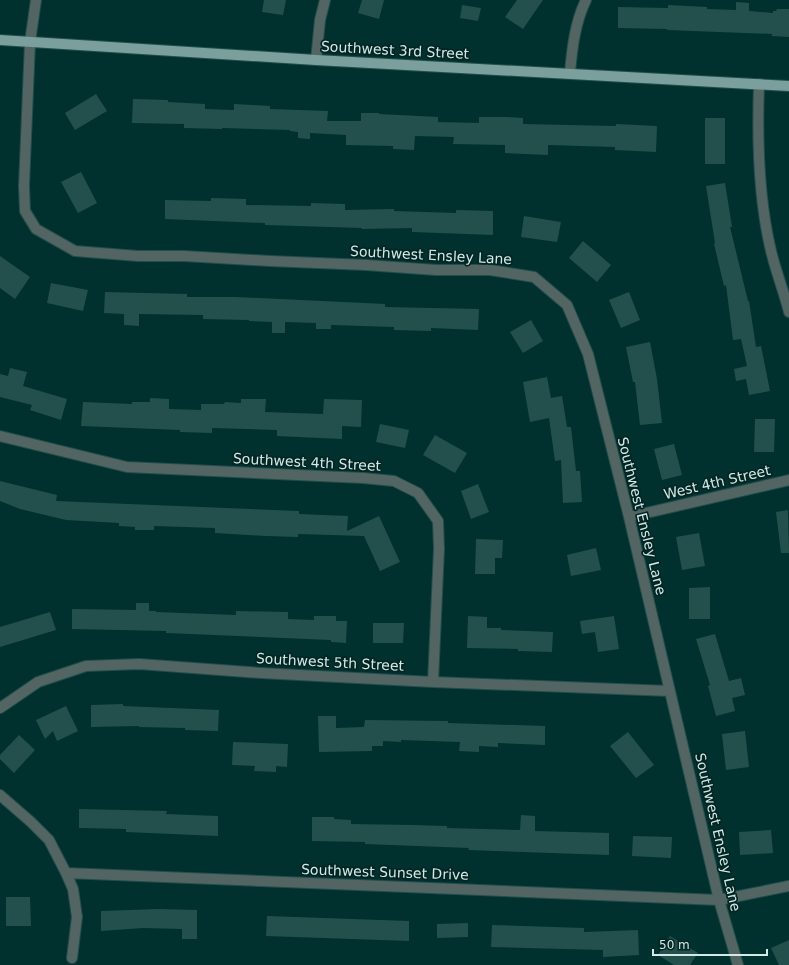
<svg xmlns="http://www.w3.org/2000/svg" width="789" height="965" font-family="'DejaVu Sans',sans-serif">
<rect width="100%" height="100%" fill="#01312e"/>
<!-- building -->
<path fill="#23504c" d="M264,0h22l-3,15 -21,-3z
M362,0h22l-5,19 -21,-6z
M517,0h26l-20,29 -18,-12z
M736,2l13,1v8l24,2v-2h3l1,-2h12v28l-17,-1v-2l-105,-4v-1l-49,-1v-21l50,1v-3l39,2v2l29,1z
M462,5l19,3 -3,13 -18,-3z
M96,94l11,17 -32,19 -10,-17z
M133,99l35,1v2l37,2v5l29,1v-6l36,2v3l58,2 -1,10h34v-8h18v1l59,3v5l41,1v-6h27l17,1v6l93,2v-2l41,2 -1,26 -41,-2v-3l-67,-2v10l-43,-2v-8l-52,-1 1,-7 -39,-1 -1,14 -21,-1v-3l-47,-1v-10l-36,-2v6l-12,-1v-6l-8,-1v-1l-68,-2v1l-38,-1v-4l-52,-1z
M705,118h20v46h-20z
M81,172l16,31 -19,10 -17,-31z
M725,183l7,44h-2l18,74h1l7,46 5,-1 9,45 -21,4 -3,-16 -10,2 -2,-12 13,-3 -6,-27 -8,1 -7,-55 -2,1 -10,-42 1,-1 -9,-57z
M211,198l35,1v6l65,1v-3l34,1v6l49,-1v2l62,2v-3l37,1v24l-81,-3v-4l-50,1v-1l-97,-3v-2l-100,-4v-19l46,1z
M524,216l37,6 -4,20 -36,-5z
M583,241l28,24 -14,17 -28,-24z
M0,256l30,21 -15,22 -15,-11z
M51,283l37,7 -5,21 -36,-8z
M105,292l82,2v3h49l149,7v3l94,2 -1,21 -47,-2v3l-37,-1v-3l-63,-2v4h-15v-6l-31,-1v11h-13v-11l-23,-1v-1l-46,-1v-4l-64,-1v12l-15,-1v-11l-20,-1z
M629,292l11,28 -19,8 -12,-28z
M531,320l12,21 -20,12 -13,-21z
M650,342l7,37 5,44 -22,2 -5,-43h-2l-7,-35z
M10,368l17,4 -4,14 44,13 -6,21 -31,-10 2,-5 -32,-8v-23l8,2z
M547,377l4,21 11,-2 5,31h4l5,44h4l2,31 -19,1 -2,-43 -6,1 -6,-43 -19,4 -7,-40z
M150,398l19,1v10l32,1v-6h23l1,-2 16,1v-4h25l-1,13 58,2 1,-15 38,1 -1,27 -19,-1v13l-65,-3v-6l-65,-2v5l-32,-1v-2l-99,-4 2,-24 49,2v-2h18z
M755,419h20l-1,33h-20z
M380,424l29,6 -4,18 -29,-6z
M435,435l32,18 -12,20 -32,-18z
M674,444l8,31 -20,5 -8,-31z
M0,481l57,14 -1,6 243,10v3l49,2 -1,15 32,-15 21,46 -20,9 -16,-35 -66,-2v3l-32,-1 -51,-3v-5l-61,-2v4h-19v-3l-16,-1v-3l-53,-3 -46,-11 -20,-8z
M478,484l11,28 -18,7 -10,-28z
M788,510l1,43h-8l-5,-41z
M699,533l6,33 -23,4 -6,-33z
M476,539l27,1 -1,18h-7v16h-20z
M596,548l5,22 -30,6 -4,-21z
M710,587v32h-21v-31z
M136,603h13v8h7v1l80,3v-4l52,1v7l26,1v-4h22v5h11l-1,22 -15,-1v-2l-165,-7v-2l-94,-2v-20l64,1z
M50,612l6,18 -56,17v-20z
M468,616l19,1v11h14v2l52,2 -1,20 -34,-1v-2l-51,-1z
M614,616l5,33 -21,3 -3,-20 -13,2 -2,-13z
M373,623h31l-1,20h-30z
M715,634l14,47 12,-3 4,17 -13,3 3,13 -19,5 -8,-30 2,-1 -14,-46z
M123,704v2l96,4 -1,21 -33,-1v-2l-46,-1v-1l-48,1v-22z
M66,706l12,25 -21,10 -4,-10 -8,8 -9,-19z
M318,716h18v12l28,-1 1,-7 83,1v2l97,3v19l-47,-2v4l-19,-1v6l-20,-1 1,-9 -59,-2v2l-18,-1v5h-11v5l-53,1z
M745,731l4,36 -23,3 -4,-36z
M628,732l26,33 -18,13 -26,-32z
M19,735l16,15 -21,23 -14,-14v-4z
M233,742l55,2 -1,23 -11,-1v6l-22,-1 1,-5 -23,-1z
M79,809l88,2 -1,3 52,2v20l-92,-4v-3l-47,-1z
M521,815l14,1v15l74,2v22l-141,-5 1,-2 -104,-4v-2l-53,-1v-24h22v2l17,1v4l61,1 35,1v2l73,2z
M771,830l2,23 -33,2 -1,-23z
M633,836l39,1 -1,21 -39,-2z
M6,897h24l1,29h-25z
M158,909l39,1v29h-15v-10l-39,-1 -42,3v-20z
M267,916l142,5v20l-143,-5z
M468,923v14l-31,1v-14z
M492,925l92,3v4l54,-2 1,25 -36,2v-7l-112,-3z
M670,936l28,17 -8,12h-16l-16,-10z
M789,940v25h-10l-8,-17z"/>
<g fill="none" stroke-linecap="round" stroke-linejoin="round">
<defs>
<path id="minor" d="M36,0l-6,42 -6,144 1,25 11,18 39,22 63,5h46l86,5 96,4 70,5h54l44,7 33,28 21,49 41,163 90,383 19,65
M316,60l4,-40 5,-20
M570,73c2,-24 5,-51 16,-73
M759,84c-2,55 -1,113 12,167 5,21 13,41 18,61
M0,436l127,31 236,11 31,3 24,12 20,28 1,28 -6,133
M629,517l160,-37
M0,708l38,-26 48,-16 53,-2 122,9 172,9 237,9
M0,795l31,27 18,18 17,33 7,16 4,28 -5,41
M66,873l653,27 70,-14"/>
<path id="major" d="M0,40l316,20 473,26"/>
</defs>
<!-- minor casing -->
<use href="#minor" stroke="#224e4b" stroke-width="12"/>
<!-- major casing -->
<use href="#major" stroke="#224e4b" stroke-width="12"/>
<!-- minor -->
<use href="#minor" stroke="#536563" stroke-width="10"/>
<!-- major -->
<use href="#major" stroke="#7a9f9c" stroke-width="10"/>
</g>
<g text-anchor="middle" stroke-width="3.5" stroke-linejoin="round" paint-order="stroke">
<!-- street labels -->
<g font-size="14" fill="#d2e9e6" stroke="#032624">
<text transform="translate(395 50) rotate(3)" y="5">Southwest 3rd Street</text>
<text transform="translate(431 255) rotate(3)" y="5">Southwest Ensley Lane</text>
<text transform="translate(307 462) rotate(3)" y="5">Southwest 4th Street</text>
<text transform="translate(717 482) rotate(-13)" y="5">West 4th Street</text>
<text transform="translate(642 516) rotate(76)" y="5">Southwest Ensley Lane</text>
<text transform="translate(330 662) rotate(3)" y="5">Southwest 5th Street</text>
<text transform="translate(718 832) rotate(77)" y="5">Southwest Ensley Lane</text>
<text transform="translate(385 872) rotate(2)" y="5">Southwest Sunset Drive</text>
</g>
</g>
<!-- scale -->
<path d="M653 949v6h114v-6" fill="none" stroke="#d2e9e6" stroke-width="2"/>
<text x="659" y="949" font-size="12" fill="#d2e9e6" stroke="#032624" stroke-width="3" paint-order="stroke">50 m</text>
</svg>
